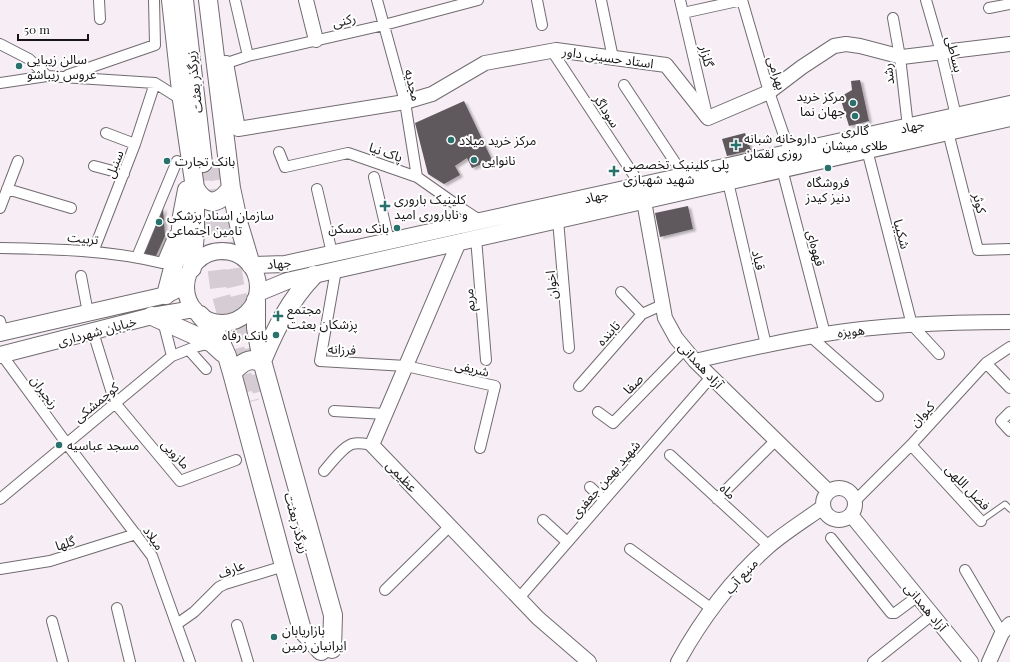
<svg xmlns="http://www.w3.org/2000/svg" width="1010" height="662" font-family="'Playfair Display','Noto Sans Arabic',serif">
<defs>
<filter id="shadow"><feDropShadow dx="3" dy="2" stdDeviation="1" flood-color="#0004"/></filter>
</defs>
<rect width="100%" height="100%" fill="#f6eef4"/>
<!-- building -->
<path fill="#5f595d" filter="url(#shadow)" d="M860,80l9,41 -20,5 -9,-29 12,-7 -1,-9z
M464,101l28,59 -20,8 -5,-10 -12,8 5,9 -16,9 -16,-10 -13,-51z
M745,133l6,17 -24,6 -5,-17z
M688,206l5,23 -33,8 -5,-24z
M163,207l2,29 -9,20 -10,-1 -3,-6z"/>
<g fill="none" stroke-linecap="round" stroke-linejoin="round">
<!-- highway-tunnel -->
<path stroke="#d5cdd3" stroke-width="18" stroke-dasharray="18 9" stroke-linecap="butt" d="M216,162l19,122 28,114
M203,163l16,125 31,114"/>
<defs>
<path id="lane" d="M981,521l24,-17 5,5"/>
<path id="street" d="M99,0l1,19
M235,0l13,56
M377,0l28,102 12,75
M537,0l5,25
M601,0l12,58
M680,0l27,115
M742,0l27,92 21,61
M926,0l15,52 15,64
M989,8l21,-4
M683,13l59,-13
M893,18l7,39 8,70
M0,44l29,15 18,17
M552,51l89,135
M221,65l27,-9 136,-31 94,-25
M68,75l87,-30 -1,-45
M0,83l47,-7 108,7 27,17
M624,85l60,91
M948,132l30,118 32,-1
M106,133l29,11
M867,150l45,175 27,29
M279,152l6,15 63,-14 69,24 47,33 17,11
M94,166l30,8
M782,169l43,165
M374,177l15,64
M728,182l38,163
M7,189l64,19
M317,189l15,64
M0,208l18,-47
M558,220l11,128
M476,238l10,122
M0,248c54,1 110,2 162,15l12,-28
M93,252l42,-108 20,-61
M137,257l40,-96
M336,270l-16,91 86,5 89,20 -15,62
M81,276l7,37
M621,292l21,22
M0,321l3,11
M163,321l9,35
M93,332l22,71 65,78 56,-21
M811,337l67,59
M189,350l17,19
M2,355l65,89 85,112 38,106
M986,363l24,25
M579,386l63,-72 20,-9
M334,411l51,3
M598,412l15,11 72,-74
M1010,412l-9,9 9,10
M911,445l70,76
M670,455l99,91
M324,471c7,-8 19,-24 28,-27 7,-2 14,0 20,1
M590,487l14,13
M0,499l172,-143 23,-9 16,-4
M717,499l59,-59
M855,501l56,-56 75,-82 24,-16
M543,520l24,22
M831,538l60,75h4l23,-17
M630,549l82,60
M0,569l50,-8 86,-27
M965,570l37,63
M385,590l65,-64
M519,598l192,-221
M117,608l13,54
M52,621l11,41
M177,624l17,-12 25,-25 6,-3 59,-18
M237,625l11,37
M873,662l60,-48"/>
<path id="secondary" d="M306,0l10,40
M226,63l12,66 167,-27 27,-8 53,-31 71,-13 110,15 42,53 61,-26 33,-25 32,-21 12,-2 14,2 42,11 108,-13
M642,190l23,128 11,20 19,23 133,130
M459,242l-87,203 166,173 51,44
M695,361c43,-10 87,-20 130,-27 61,-10 124,-12 185,-12
M823 504a16 16 0 1 1 32 0a16 16 0 1 1-32 0Z
M851,515l120,147
M678,662c23,-42 54,-83 90,-115 17,-15 37,-27 55,-40
M989,662l13,-29 8,-9"/>
<path id="primary" d="M186 287a36 36 0 1 1 72 0a36 36 0 1 1-72 0Z
M251,265l34,-1 725,-160
M258,293l29,-12 723,-163
M0,333l166,-38 12,-6
M0,355l152,-39 42,-7"/>
<path id="highway" d="M171,0l11,100 13,88v45l-3,35
M184,0l19,163
M208,0l23,188 8,37 12,40
M195,188c12,19 23,17 36,0
M166,295l14,-54 2,-25 5,-26
M256,300v28l6,33 71,254 -1,34
M200,315l18,21 9,20 5,17 52,193 18,64 19,21
M152,316l60,27 11,10
M262,361c14,-33 27,-60 52,-86
M232,373c9,-10 19,-18 31,-9"/>
</defs>
<!-- lane casing -->
<use href="#lane" stroke="#716b70" stroke-width="7"/>
<!-- street casing -->
<use href="#street" stroke="#716b70" stroke-width="12"/>
<!-- secondary casing -->
<use href="#secondary" stroke="#716b70" stroke-width="16"/>
<!-- primary casing -->
<use href="#primary" stroke="#716b70" stroke-width="18"/>
<!-- highway casing -->
<use href="#highway" stroke="#716b70" stroke-width="20"/>
<!-- lane -->
<use href="#lane" stroke="#fff" stroke-width="5"/>
<!-- street -->
<use href="#street" stroke="#fff" stroke-width="10"/>
<!-- secondary -->
<use href="#secondary" stroke="#fff" stroke-width="14"/>
<!-- primary -->
<use href="#primary" stroke="#fff" stroke-width="16"/>
<!-- highway -->
<use href="#highway" stroke="#fff" stroke-width="18"/>
</g>
<!-- markers -->
<g fill="#28716d" stroke="#fff" stroke-width="1.5">
<circle cx="19" cy="66" r="4"/>
<circle cx="853" cy="103" r="4"/>
<circle cx="855" cy="116" r="4"/>
<circle cx="451" cy="140" r="4"/>
<path d="M734 139h4v4h4v4h-4v4h-4v-4h-4v-4h4z"/>
<circle cx="474" cy="160" r="4"/>
<circle cx="167" cy="161" r="4"/>
<circle cx="828" cy="168" r="4"/>
<path d="M612 165h4v4h4v4h-4v4h-4v-4h-4v-4h4z"/>
<path d="M383 200h4v4h4v4h-4v4h-4v-4h-4v-4h4z"/>
<circle cx="159" cy="222" r="4"/>
<circle cx="397" cy="228" r="4"/>
<path d="M276 310h4v4h4v4h-4v4h-4v-4h-4v-4h4z"/>
<circle cx="276" cy="335" r="4"/>
<circle cx="59" cy="445" r="4"/>
<circle cx="274" cy="637" r="4"/>
</g>
<g text-anchor="middle" stroke-width="4" stroke-linejoin="round" paint-order="stroke">
<!-- street labels -->
<g font-size="13" fill="#171416" stroke="#fff">
<text transform="translate(344 20) rotate(-13)" y="5">رکنی</text>
<text transform="translate(955 54) rotate(76)" y="5">بساطی</text>
<text transform="translate(707 56) rotate(77)" y="5">گلزار</text>
<text transform="translate(608 57) rotate(8)" y="5">استاد حسینی داور</text>
<text transform="translate(777 73) rotate(73)" y="5">بهرامی</text>
<text transform="translate(888 74) rotate(-97)" y="5">رشد</text>
<text transform="translate(194 82) rotate(-97)" y="5">زیرگذر بعثت</text>
<text transform="translate(413 85) rotate(76)" y="5">مجدیه</text>
<text transform="translate(607 111) rotate(57)" y="5">سوداگر</text>
<text transform="translate(912 126) rotate(-13)" y="5">جهاد</text>
<text transform="translate(386 152) rotate(19)" y="5">پاک نیا</text>
<text transform="translate(114 164) rotate(-69)" y="5">سنبل</text>
<text transform="translate(596 196) rotate(-12)" y="5">جهاد</text>
<text transform="translate(980 203) rotate(76)" y="5">کوثر</text>
<text transform="translate(902 234) rotate(75)" y="5">شکیبا</text>
<text transform="translate(83 238) rotate(5)" y="5">تربیت</text>
<text transform="translate(816 248) rotate(75)" y="5">قهوه‌ای</text>
<text transform="translate(759 260) rotate(77)" y="5">قباد</text>
<text transform="translate(279 263) rotate(-5)" y="5">جهاد</text>
<text transform="translate(551 285) rotate(-95)" y="5">اخوان</text>
<text transform="translate(469 300) rotate(-95)" y="5">مریم</text>
<text transform="translate(97 331) rotate(-15)" y="5">خیابان شهرداری</text>
<text transform="translate(851 331) rotate(-7)" y="5">هویزه</text>
<text transform="translate(608 333) rotate(-48)" y="5">تابنده</text>
<text transform="translate(342 349) rotate(3)" y="5">فرزانه</text>
<text transform="translate(701 365) rotate(47)" y="5">آزاد همدانی</text>
<text transform="translate(472 368) rotate(13)" y="5">شریفی</text>
<text transform="translate(633 384) rotate(-46)" y="5">صفا</text>
<text transform="translate(45 392) rotate(54)" y="5">رنجبران</text>
<text transform="translate(96 402) rotate(-40)" y="5">کوچمشکی</text>
<text transform="translate(922 414) rotate(-47)" y="5">کیوان</text>
<text transform="translate(176 454) rotate(47)" y="5">مازویی</text>
<text transform="translate(402 476) rotate(46)" y="5">عظیمی</text>
<text transform="translate(605 479) rotate(-49)" y="5">شهید بهمن جعفری</text>
<text transform="translate(968 487) rotate(46)" y="5">فضل اللهی</text>
<text transform="translate(728 491) rotate(43)" y="5">ماه</text>
<text transform="translate(297 523) rotate(75)" y="5">زیرگذر بعثت</text>
<text transform="translate(154 538) rotate(55)" y="5">میلاد</text>
<text transform="translate(65 543) rotate(-17)" y="5">گلها</text>
<text transform="translate(231 569) rotate(-22)" y="5">عارف</text>
<text transform="translate(741 576) rotate(-48)" y="5">منبع آب</text>
<text transform="translate(926 607) rotate(50)" y="5">آزاد همدانی</text>
</g>
<!-- poi labels -->
<g font-size="13" fill="#171416" stroke="#fff" text-anchor="start">
<text x="27" y="64">سالن زیبایی<tspan x="27" dy="15">عروس زیباشو</tspan></text>
<text x="845" y="101" text-anchor="end">مرکز خرید<tspan x="845" dy="15">جهان نما</tspan></text>
<text x="855" y="135" text-anchor="middle">گالری<tspan x="855" dy="15">طلای میشان</tspan></text>
<text x="744" y="143">داروخانه شبانه<tspan x="744" dy="15">روزی لقمان</tspan></text>
<text x="459" y="145">مرکز خرید میلاد</text>
<text x="482" y="165">نانوایی</text>
<text x="175" y="166">بانک تجارت</text>
<text x="623" y="169">پلی کلینیک تخصصی<tspan x="623" dy="15">شهید شهبازی</tspan></text>
<text x="828" y="187" text-anchor="middle">فروشگاه<tspan x="828" dy="15">دنیز کیدز</tspan></text>
<text x="394" y="204">کلینیک باروری<tspan x="394" dy="15">و ناباروری امید</tspan></text>
<text x="167" y="220">سازمان اسناد پزشکی<tspan x="167" dy="15">تامین اجتماعی</tspan></text>
<text x="389" y="233" text-anchor="end">بانک مسکن</text>
<text x="287" y="314">مجتمع<tspan x="287" dy="15">پزشکان بعثت</tspan></text>
<text x="268" y="340" text-anchor="end">بانک رفاه</text>
<text x="67" y="450">مسجد عباسیه</text>
<text x="282" y="635">بازاریابان<tspan x="282" dy="15">ایرانیان زمین</tspan></text>
</g>
</g>
<!-- scale -->
<path d="M18 34v6h70v-6" fill="none" stroke="#171416" stroke-width="2"/>
<text x="24" y="34" font-size="12" fill="#171416" stroke="#ffffff" stroke-width="3" paint-order="stroke">50 m</text>
</svg>
